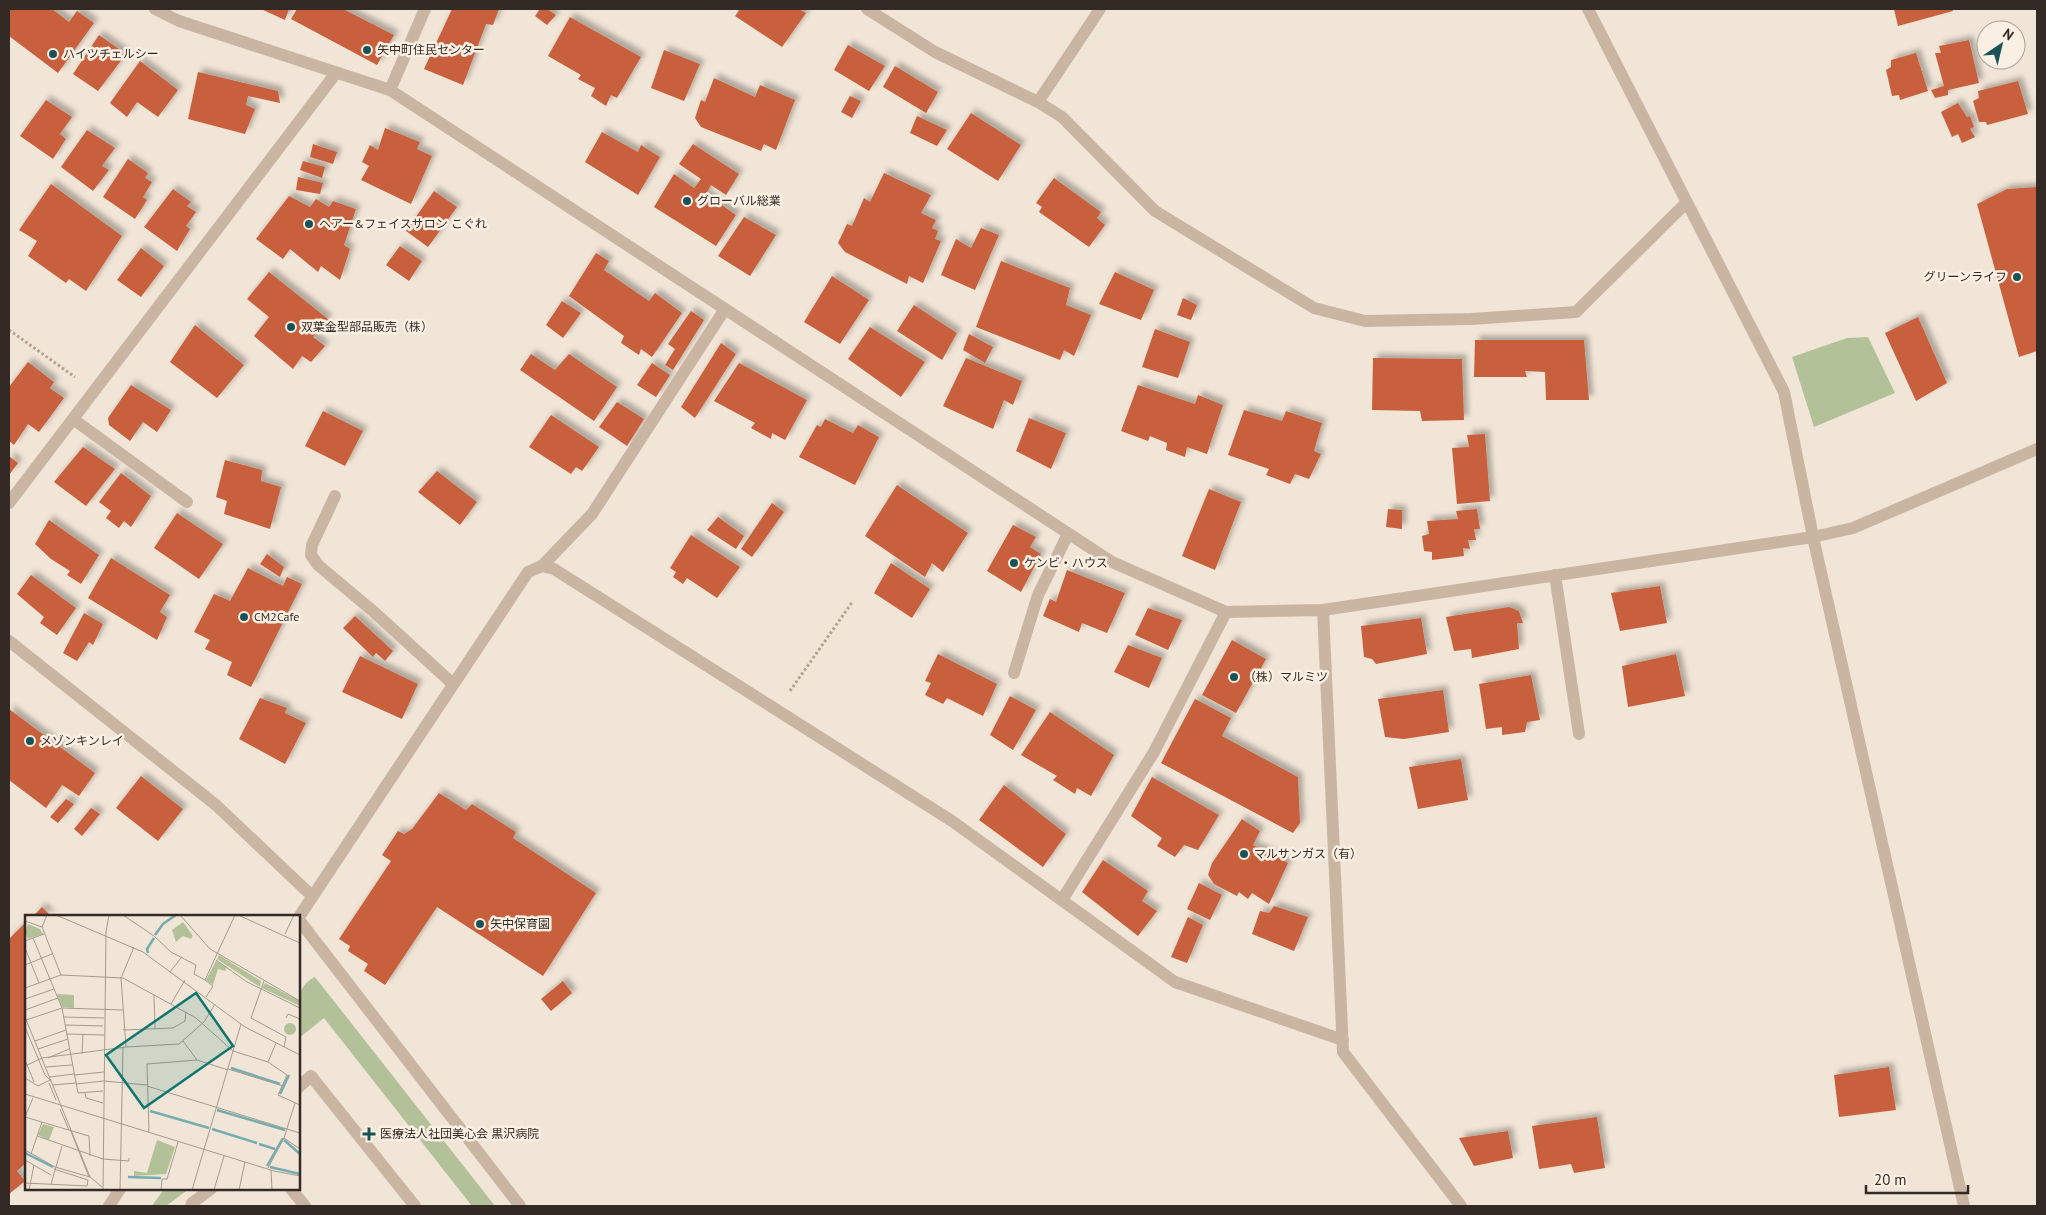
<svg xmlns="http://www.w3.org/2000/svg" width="2046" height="1215" font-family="'PT Sans','Noto Sans JP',sans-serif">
<defs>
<filter id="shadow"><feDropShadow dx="4.5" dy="-4.5" stdDeviation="2.5" flood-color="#0004"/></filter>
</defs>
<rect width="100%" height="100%" fill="#f1e5d7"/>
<!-- green -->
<path fill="#b2c197" d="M1868,337l27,56 -81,34 -22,-70 55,-19z
M315,977l180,229h-23l-148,-188 -25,20c0,-21 -7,-51 16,-61z
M164,1189h25l-23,17h-14z"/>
<!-- building -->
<path fill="#c9603d" filter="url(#shadow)" d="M9,9h43l17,13 8,-11 17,12 -36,50 -49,-37z
M261,9h28l-4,11z
M297,9h46l51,26 -17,30 -86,-46z
M452,9h47l-6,16 -7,-1 -23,61 -39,-16z
M540,9h7l9,6 -9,10 -12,-9z
M740,9h59l7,4 -24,34 -47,-31z
M1894,9h58l1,2 -55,15z
M570,17l71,40 -24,41 -6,-3 -5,11 -15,-10 4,-8 -17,-9 3,-4 -33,-19z
M99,35l27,19 -28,37 -25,-17z
M1969,40l10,43 -31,7v5l-13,3 -4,-8 13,-4 -9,-33h6l-2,-7z
M848,45l37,21 -16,25 -35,-21z
M664,50l36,14 -16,37 -33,-13z
M1916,53l12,38 -28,9 -1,-5 -7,1 -6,-26 5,-3v-7z
M140,61l38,29 -20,27 -21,-15 -10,15 -17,-14z
M895,66l43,26 -12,21 -43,-26z
M198,72l80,19 2,12 -32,-7 -2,9 9,4 -10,25 -57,-15z
M714,78l41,19 5,-12 35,15 -19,50 -12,-6 -3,7 -60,-24 -6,-9 6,-18 4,2z
M2018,81l10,33 -41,11 -1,-3h-7l-6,-21 6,-3 -1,-7z
M850,96l11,5 -9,17 -11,-6z
M46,100l26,17 -12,17 6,5 -13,20 -33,-23z
M1958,103l9,14 3,-1 4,11 -4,2 5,8 -13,6 -4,-9 -6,3 -11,-25z
M971,113l50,32 -23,36 -51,-32z
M917,116l30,14 -10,16 -27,-13z
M385,128l35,14 -3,7 15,7 -21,48 -50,-24 8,-14 -7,-4 8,-17 8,5z
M87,130l28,18 -13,18 7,4 -16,21 -32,-24z
M602,132l36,20 3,-7 19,12 -22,38 -53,-33z
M313,144l24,8 -4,12 -23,-7z
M693,144l46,30 -13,21 -15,-10 -5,9 30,21 -20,31 -62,-39 20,-33 20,14 7,-9 -22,-15z
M128,159l20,14 -3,5 7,4 -9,15 4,3 -12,19 -32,-22z
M303,161l22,6 -3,11 -22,-8z
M884,173l47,22 -10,18 15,7 -4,8 6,3 -3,8 6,2 -18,42 -14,-7 -2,8 -62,-32 -7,-9 9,-19 5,2 12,-28 6,4z
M298,177l25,6 -3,11 -24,-4z
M1054,178l47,34 -4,6 8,7 -16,22 -50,-35 3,-5 -6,-4z
M51,184l71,52 -36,55 -17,-12 -3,4 -38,-27 9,-15 -18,-11z
M2037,187v164l-18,6 -42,-153 30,-15z
M173,189l18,13 -4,4 9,6 -10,14 4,3 -13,22 -33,-24z
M434,191l23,16 -29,40 -22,-16z
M289,196l21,11 6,-8 13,8 4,-6 23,8 -12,36 6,4 -10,31 -19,-14 -3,6 -28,-23 -7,10 -27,-20z
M744,217l32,18 -26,41 -32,-20z
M981,228l18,7 -24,55 -34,-15 15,-36 15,9z
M400,246l22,15 -13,20 -23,-16z
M141,248l23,18 -23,31 -24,-17z
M596,253l13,8 -5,9 45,31 6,-8 27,20 -30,44 -11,-8 -2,6 -18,-12 3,-7 -55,-40z
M1001,261l69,27 -4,17 25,10 -17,41 -10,-6 -4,10 -84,-33z
M269,272l59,47 -15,18 12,9 -14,16 -9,-6 -9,13 -39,-33 15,-19 -22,-18z
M1115,272l39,18 -13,30 -42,-16z
M832,276l37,24 -29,44 -36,-22z
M1183,298l14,7 -6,15 -14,-5z
M562,301l19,12 -18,25 -17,-13z
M914,305l43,28 -15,27 -45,-29z
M691,311l13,9 -31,50 -8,-5 10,-16 -7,-5z
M1918,317l29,66 -31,18 -31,-68z
M195,325l49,40 -27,33 -47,-36z
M870,327l55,35 -24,35 -53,-38z
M1155,329l35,13 -12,36 -36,-11z
M969,334l24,13 -8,16 -22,-13z
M1475,340h109l5,60h-43l-1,-28 -20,-1 2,6h-53z
M721,343l15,11 -41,64 -14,-11z
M531,354l24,16 14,-16 48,33 -23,34 -74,-51z
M966,358l56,23 -9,24 -9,-5 -11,29 -50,-23z
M1373,358l89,1 2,61 -42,1 -2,-10 -48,-1z
M28,362l26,20 -4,6 14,10 -25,34 -11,-8 -14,21 -5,-4v-54z
M652,363l18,12 -14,22 -19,-12z
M739,363l68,37 -22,40 -13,-7 -1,6 -20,-11 4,-5 -41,-22z
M131,385l40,25 -14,22 -14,-10 -13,19 -21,-16 -1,-7z
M1138,385l57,19 3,-9 25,10 -16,49 -20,-7 -2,10 -19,-7 1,-7 -17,-7 -2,5 -27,-10z
M617,402l27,17 -17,27 -28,-19z
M1244,410l38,11 4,-10 36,12 -8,28 7,3 -12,25 -14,-5 -5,10 -24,-9 3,-6 -41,-14z
M323,411l40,20 -18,35 -40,-20z
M551,415l48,32 -17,24 -6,-4 -5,7 -42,-27z
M1029,418l37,15 -15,36 -35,-18z
M825,419l28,14 5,-8 21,12 -24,48 -56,-28 18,-32 4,2z
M1485,434l5,67 -33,3 -5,-56 17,-1 -2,-12z
M83,447l32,22 -29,37 -32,-24z
M9,456l9,7 -9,12z
M225,460l37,10 -1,11 20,6 -11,42 -46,-15 3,-13 -11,-4z
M437,471l40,31 -17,23 -42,-33z
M121,473l30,23 -20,31 -7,-6 -5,7 -13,-10 5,-7 -12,-9z
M897,485l71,48 -25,39 -11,-9 -7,14 -60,-41z
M1209,489l32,13 -26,68 -33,-14z
M772,503l12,9 -32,45 -11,-8z
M1388,509l14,1v19l-16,-2z
M1477,509l3,20h-6l2,11h-8l2,9 -7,-1 1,8 -32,4v-8l-8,-1 -2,-15 7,-2 -2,-13 31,-2 -2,-8z
M177,513l46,31 -24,35 -45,-31z
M718,517l26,19 -8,13 -29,-19z
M49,520l50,35 -18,29 -14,-9 3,-4 -19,-12 -16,-15z
M1013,525l23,12 -6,10 11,7 -20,38 -34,-21z
M691,535l49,32 -23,31 -30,-20 -4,6 -10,-7 3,-5 -6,-4z
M267,554l17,13 -4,10 -20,-13z
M111,558l59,37 -10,17 7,5 -10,23 -69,-42z
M891,563l39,26 -18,29 -38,-25z
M248,568l35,18 4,-9 15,7 -51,103 -24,-12 5,-13 -27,-13 5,-9 -16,-8 20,-38 16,7z
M1067,570l58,23 -18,40 -25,-10 -3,9 -36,-16 7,-17 6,3z
M31,575l45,33 -19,27 -17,-12 4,-6 -27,-23z
M1660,586l7,37 -47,8 -9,-38z
M1509,607l10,4 4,12h-6l2,26 -47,9 -1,-9 -17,2 -8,-34z
M1148,608l34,12 -14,30 -33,-15z
M84,613l19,11 -10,21 -4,-3 -12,19 -14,-8z
M355,616l38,35 -8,10 -9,-8 -3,4 -30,-29z
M1421,618l6,36 -51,10 -4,-5 -8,-2 -3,-31z
M1232,640l34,19 -30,54 -34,-18z
M1128,645l34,13 -13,30 -35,-16z
M938,654l59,30 -14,32 -36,-18 -4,6 -18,-9 6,-12 -6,-2z
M1676,654l9,42 -57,11 -6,-41z
M360,656l58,28 -16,35 -60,-27z
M1531,675l9,45 -13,2 -2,10 -23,3v-8l-16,2 -7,-45z
M1443,690l6,42 -45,7 -19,-2 -7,-38z
M1010,696l26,14 -23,40 -23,-15z
M260,698l27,10 -2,5 21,10 -21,41 -46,-25z
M1195,699l36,19 -9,18 76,41 2,46 -7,10 -132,-70z
M9,709l86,64 -16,23 -17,-11 -16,23 -37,-28z
M1050,712l64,43 -23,41 -14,-8 -2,6 -22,-14 4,-4 -36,-21z
M1461,759l7,41 -50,9 -9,-42z
M141,776l42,33 -25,32 -42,-33z
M1152,777l67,38 -21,35 -14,-5 -9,12 -18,-11 5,-8 -31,-22z
M1004,785l62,49 -23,33 -64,-47z
M439,793l27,17 6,-6 44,28 -3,6 83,55 -53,83 -106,-69 -52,78 -21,-14 4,-7 -20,-13 2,-5 -11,-7 52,-78 -9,-6 16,-24 6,3 8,-5z
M66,799l8,5 -16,19 -8,-6z
M91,808l9,6 -18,22 -8,-7z
M1242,819l18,12 -7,14 35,18 -19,41 -17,-11 -4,6 -9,-7 -2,4 -23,-12 -6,-9 4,-12z
M1103,860l45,31 -6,10 15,10 -19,25 -56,-44z
M1199,883l23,12 -12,25 -23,-11z
M1274,906l34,11 -14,34 -42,-17 8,-23 9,2z
M42,907l9,9h-18z
M1188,917l15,8 -16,38 -16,-6z
M26,922v241l-9,8 8,10 -16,13v-255z
M563,981l9,12 -21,18 -10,-12z
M1889,1067l7,43 -57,7 -5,-42z
M1597,1117l8,51 -31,5 -3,-9 -32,5 -7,-43z
M1508,1131l5,27 -39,8 -15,-28z"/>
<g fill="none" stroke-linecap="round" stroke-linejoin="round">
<!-- path -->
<path stroke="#b59f8d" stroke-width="3" stroke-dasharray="2.5 2.5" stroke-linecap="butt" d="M9,330l66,47
M790,691l63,-90"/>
<!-- service -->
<path stroke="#cab5a3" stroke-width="12" d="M73,419l114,83
M335,496l-23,49 -1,10 7,10 56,47 79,72
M542,566l50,-52 133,-205
M1014,673l24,-78 30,-61
M1062,900l92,-148 72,-140
M299,1087l12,-11 104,130
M291,1189l14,17
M191,1206l1,-3 19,-14"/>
<!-- minor -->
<path stroke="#cab5a3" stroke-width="12" d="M155,9l24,12 211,69 722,472 114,50 97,-2 490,-73 40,-9 184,-79
M867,9l68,43 103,50 24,15 93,94 159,97 51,13 106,-2 105,-7 110,-109
M1588,9l196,383 29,145 151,669
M390,90l35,-81
M1038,102l62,-93
M9,503l327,-430
M1555,575l24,159
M1323,610l20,442 118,154
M9,641l207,164 95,90
M299,917l229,-345 14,-6 12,3 398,252 223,161 168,58
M299,920l221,286
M109,1206l11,-17"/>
</g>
<!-- markers -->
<g fill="#1a5257" stroke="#f9efe3" stroke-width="2">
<circle cx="367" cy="50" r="5"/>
<circle cx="53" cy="54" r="5"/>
<circle cx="687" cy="201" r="5"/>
<circle cx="309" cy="224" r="5"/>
<circle cx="2017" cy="277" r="5"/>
<circle cx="291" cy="327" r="5"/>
<circle cx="1014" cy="563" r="5"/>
<circle cx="244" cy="617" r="5"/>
<circle cx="1234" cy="677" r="5"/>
<circle cx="30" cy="741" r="5"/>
<circle cx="1244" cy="854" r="5"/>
<circle cx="480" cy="924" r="5"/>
<path d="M366.5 1126.5h5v5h5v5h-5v5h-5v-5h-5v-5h5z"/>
</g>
<g text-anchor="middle" stroke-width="5" stroke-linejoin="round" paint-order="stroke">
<!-- poi labels -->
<g font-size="12" fill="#342a25" stroke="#f9efe3" text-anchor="start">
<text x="377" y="54">矢中町住民センター</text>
<text x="63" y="58">ハイツチェルシー</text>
<text x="697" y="205">グローバル総業</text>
<text x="319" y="228">ヘアー&amp;フェイスサロン こぐれ</text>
<text x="2007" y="281" text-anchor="end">グリーンライフ</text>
<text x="301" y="331">双葉金型部品販売（株）</text>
<text x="1024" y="567">ケンビ・ハウス</text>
<text x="254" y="621">CM2Cafe</text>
<text x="1244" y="681">（株）マルミツ</text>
<text x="40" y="745">メゾンキンレイ</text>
<text x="1254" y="858">マルサンガス（有）</text>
<text x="490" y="928">矢中保育園</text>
<text x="380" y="1138">医療法人社団美心会 黒沢病院</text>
</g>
</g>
<!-- overview -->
<g transform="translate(25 915)">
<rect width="275" height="275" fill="#f1e5d7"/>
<path d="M158,7l10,14 -2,3 -8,-3 -7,6 -4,-12zM3,9l12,5 3,5 -15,5 -3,-7zM194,40l42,26 -1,6 -43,-28zM191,46l11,6 -2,4 -7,-2 -5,16 -7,-5zM240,68l35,18v5l-38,-18zM32,79l17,1v13l-12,-1zM259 114a6 6 0 1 1 12 0a6 6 0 1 1-12 0ZM18,209l11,3 -5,13 -11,-5zM132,225l18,7 -9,27 -32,2v-5l13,2z" fill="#b2c197"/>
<path fill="none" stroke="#75acaf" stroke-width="2.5" d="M130,20l8,-11 13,-9M123,38l-1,-4 7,-11M206,153l49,16M255,179l9,-19M192,195l68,20M125,196l59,17M187,214l45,14M259,225l16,14M234,229l16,5M0,238l28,14M242,251l16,-28M245,252l30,7M103,262l33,1"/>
<path fill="none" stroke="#a59a90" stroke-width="1" d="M22,0l-5,12 19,48M31,0l87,37 102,75 55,28M98,0l31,21 17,16 25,13 -2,9 11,6M155,0l30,34 90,52M213,0l62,28M0,6l17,6M260,19l9,-19M8,23l29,70 16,85 25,-2M0,26l19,-7M0,33l14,35M191,45l31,22 53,26M0,50l27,-11M145,57l11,-14M239,66l-13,37 35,19 -2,10M0,73l36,-13 62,3 73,40 37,33 35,11 19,13 -9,20 22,10M129,80l1,33M181,82l7,-11 -8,-6 30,-65M0,84l29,-10M146,89l14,-24M0,95l33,-12M0,102l65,160M38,102l41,1M261,103l2,-4 12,5M1,105l36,-12 61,2M40,110l38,1M0,112l20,48 6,6M98,115l50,-2 12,-7 1,-9M41,119l38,1M10,126l31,-11M158,126l14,19 31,10M101,132l-5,-69 13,-31M13,134l30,-10M57,139l1,-20M23,143l21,-9M0,145l9,22M243,147l8,-19M0,151l17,-8 84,-11 53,-3 25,-22 11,-18M21,152l26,-2M203,154l55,17M49,160l30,-3M25,162l24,-3M0,163l13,8 12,-6M24,168l7,17M51,169l28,-3 43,4M28,170l23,-2M122,171l153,47M60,178l1,5 17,5M0,179l249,77 26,5M35,194l9,21M0,202l64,19 1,20M0,202l8,-19M45,214l19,48M124,218l-2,-69 50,-4M12,221l66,23 26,2v-3M259,223l16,11M0,235l30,17 35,10 12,10M6,239l11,-32M0,245l26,15M243,253l16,-30 11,-35M246,255l1,20M0,268l62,3 1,-6 -34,-11M26,269l11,-38M4,275l5,-25M78,275l3,-258 3,-17M95,275l3,-142M136,275l1,-11h5l11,-37M167,275l49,-166M189,275l10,-34M214,275l6,-28"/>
<path fill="#0f766e" fill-opacity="0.15" stroke="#0f766e" stroke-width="2.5" d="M171,78l37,53 -89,62 -38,-53z"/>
<rect width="275" height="275" fill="none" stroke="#342a25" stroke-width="2.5"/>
</g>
<!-- border -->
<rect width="2046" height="1215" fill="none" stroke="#342a25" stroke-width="20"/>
<!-- north arrow -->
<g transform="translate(2001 45) rotate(35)"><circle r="24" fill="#f9efe3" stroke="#aaa097"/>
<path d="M0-4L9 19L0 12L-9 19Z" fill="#1a5257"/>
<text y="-8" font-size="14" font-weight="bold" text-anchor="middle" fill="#342a25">N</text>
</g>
<!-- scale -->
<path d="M1866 1185v8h102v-8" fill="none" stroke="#342a25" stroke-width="2.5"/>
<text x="1874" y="1185" font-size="15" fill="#342a25" stroke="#f9efe3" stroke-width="4" paint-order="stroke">20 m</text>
</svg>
